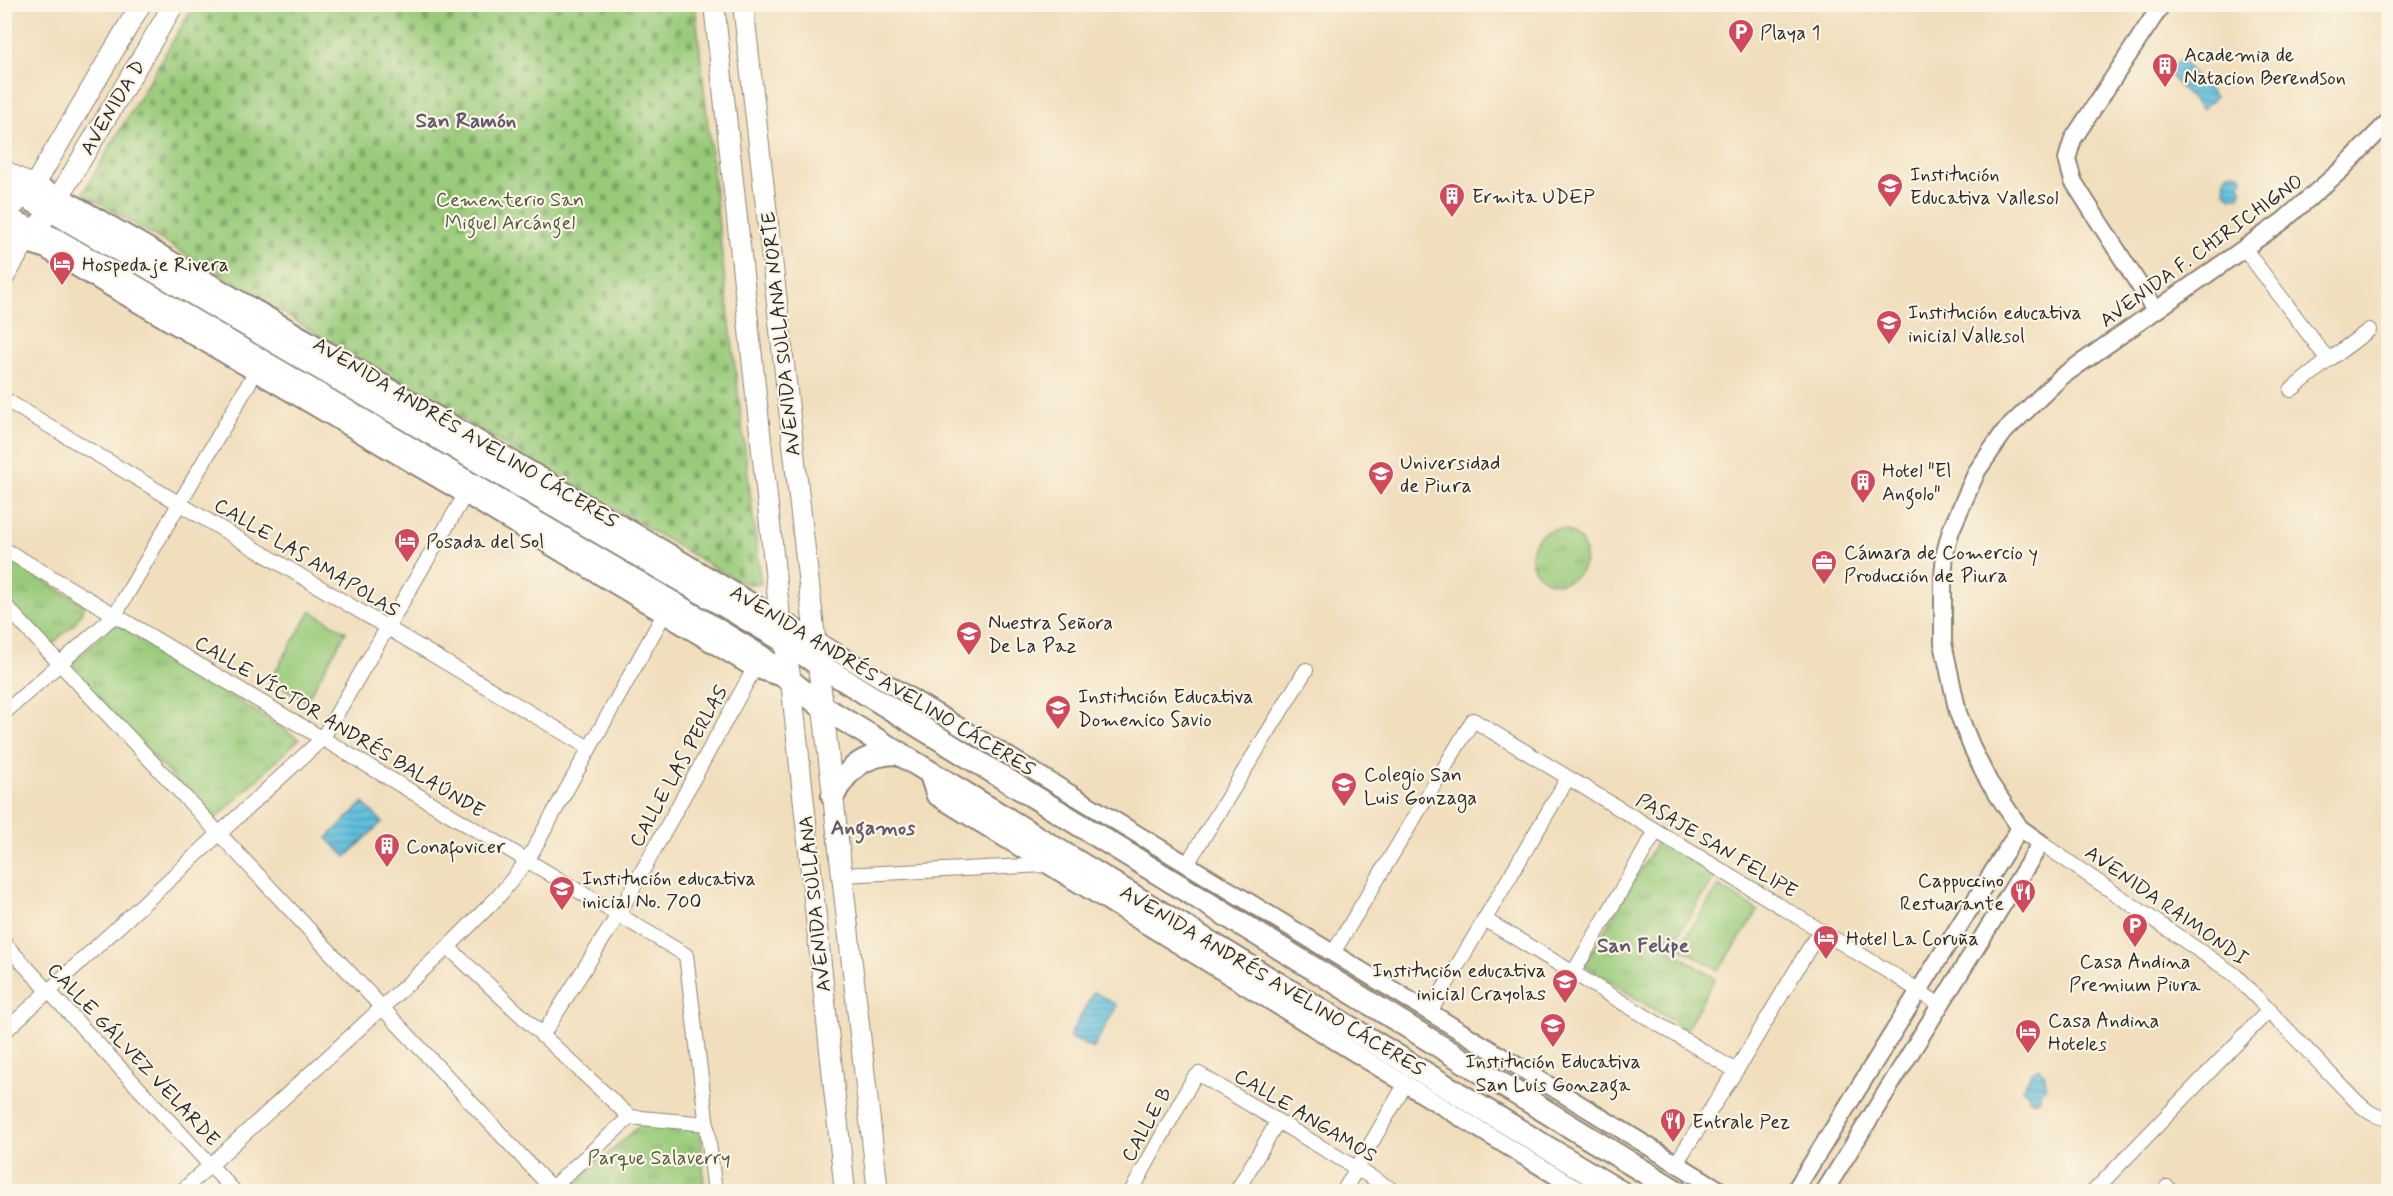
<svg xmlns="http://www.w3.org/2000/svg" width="2393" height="1196" font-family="Mynerve,sans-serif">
<defs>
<pattern id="grass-tufts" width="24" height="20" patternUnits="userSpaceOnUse" patternTransform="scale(1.5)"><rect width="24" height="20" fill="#98ca79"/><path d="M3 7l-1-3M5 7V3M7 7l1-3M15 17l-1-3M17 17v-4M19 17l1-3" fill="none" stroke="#7ca463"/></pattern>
<pattern id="cemetery-stones" width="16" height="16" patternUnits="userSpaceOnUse" patternTransform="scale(1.5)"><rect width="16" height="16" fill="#98ca79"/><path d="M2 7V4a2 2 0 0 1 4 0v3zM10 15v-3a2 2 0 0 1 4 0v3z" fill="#7ca463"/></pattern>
<pattern id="water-rules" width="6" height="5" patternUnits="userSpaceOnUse" patternTransform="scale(1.5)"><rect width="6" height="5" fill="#5ebedc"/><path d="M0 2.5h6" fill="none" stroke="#4e9bb3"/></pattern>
</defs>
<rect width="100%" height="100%" fill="#fcf5e5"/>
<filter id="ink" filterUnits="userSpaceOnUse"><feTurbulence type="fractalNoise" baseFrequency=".0167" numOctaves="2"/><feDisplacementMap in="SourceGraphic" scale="12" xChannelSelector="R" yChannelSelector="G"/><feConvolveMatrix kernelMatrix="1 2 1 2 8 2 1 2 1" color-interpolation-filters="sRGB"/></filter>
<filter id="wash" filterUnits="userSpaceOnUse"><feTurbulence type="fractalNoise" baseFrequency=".008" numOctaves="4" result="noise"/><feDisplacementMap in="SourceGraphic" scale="24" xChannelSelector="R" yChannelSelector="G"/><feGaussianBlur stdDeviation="1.35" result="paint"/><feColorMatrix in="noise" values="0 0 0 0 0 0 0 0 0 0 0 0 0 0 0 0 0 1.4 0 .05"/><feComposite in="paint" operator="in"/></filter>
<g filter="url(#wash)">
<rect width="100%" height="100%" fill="#f0debc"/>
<!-- grass -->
<path fill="url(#grass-tufts)" stroke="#627a52" stroke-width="1.5" d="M1531 556a27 27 0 1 1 54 0a27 27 0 1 1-54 0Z
M5,557l80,48 -10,18 -26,24 -44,-47z
M116,623l183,116 -86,82 -144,-154z
M1662,834l58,34 -51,81 46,29 -29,52 -102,-65z
M645,1121l56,4 3,66 -131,1 -4,-4z"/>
<!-- cemetery -->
<path fill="url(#cemetery-stones)" stroke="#627a52" stroke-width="1.5" d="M194,5h501l28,260 38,319h-13l-14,-5 -335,-196 -316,-190z"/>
<!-- pitch -->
<path fill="#98ca79" stroke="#627a52" stroke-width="1.5" d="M311,611l35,21 -40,69 -36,-21z
M1719,886l39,25 -39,59 -40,-23z"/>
<!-- water -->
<path fill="url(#water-rules)" stroke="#447484" stroke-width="1.5" d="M2180,59l35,38 -13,13 -34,-36z
M2234,172l5,1 3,5 -2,7 2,4 -3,7 -7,2 -8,-7 1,-14 3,-4z
M363,803l19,19 -36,35 -19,-19z
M1094,992l23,13 -24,44 -24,-12z
M2039,1068l6,7 1,12 -6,5v6l-4,4 -6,-2 -3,-8 -4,-2 8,-17z"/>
</g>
<g filter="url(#ink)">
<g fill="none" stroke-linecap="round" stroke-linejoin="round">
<defs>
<path id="minor" d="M4,6l2,-2
M4,167l31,17
M2244,248l78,104 8,7 39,-29
M2291,390l39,-31
M4,399l585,349
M4,549l682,406 29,237
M4,604l551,588
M4,713l111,-98 141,-244
M2041,843l194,132 122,127c9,8 18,16 31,16
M1187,864l119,-194
M842,875l205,-10
M1484,919l252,152
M4,943l231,249
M448,947l182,170
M1333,953l140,-233 426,258 41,27
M1573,973l83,-142
M1430,1012l138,-234
M4,1032l318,-293 143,-244
M542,1036l76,-121 136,-246
M630,1117l77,7
M1676,1163l60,-92 84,-141
M2167,1187l4,5
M181,1192l267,-245 50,-50 29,-36 141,-254
M547,1192l83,-75
M1131,1192l62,-113 6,-5 197,118
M1236,1192l42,-71
M1343,1192l63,-109
M2093,1192l177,-183"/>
<path id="tertiary" d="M35,184l24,11c561,322 1113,659 1664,997
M4,236l42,14 419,245 289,174 28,9
M2155,310l-82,-129 -6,-22 6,-20 89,-135
M926,769l9,27 647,396
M1794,1192l226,-364
M1824,1192l217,-349 -21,-15 -31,-46 -16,-32 -15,-37 -15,-70v-66l2,-24 6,-23 26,-59 27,-39 57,-55 222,-156 57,-50 48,-49"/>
<path id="secondary" d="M714,4l66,614 11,63 54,511
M743,4l135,1188
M4,215l31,-31 106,-180
M4,277l21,-35 26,-32 123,-206"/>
<path id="trunk" d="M4,186l47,24 732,430 35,24 859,528
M4,218l50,21 617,363 90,55 60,49 799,486
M833,796c14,-29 34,-43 66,-43"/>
</defs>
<!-- minor casing -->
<use href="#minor" stroke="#8e8474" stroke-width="16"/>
<!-- tertiary casing -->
<use href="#tertiary" stroke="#8e8474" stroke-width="20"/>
<!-- secondary casing -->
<use href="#secondary" stroke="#8e8474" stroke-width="22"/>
<!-- trunk casing -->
<use href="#trunk" stroke="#8e8474" stroke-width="26"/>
<!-- minor -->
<use href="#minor" stroke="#fff" stroke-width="14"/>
<!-- tertiary -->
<use href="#tertiary" stroke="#fff" stroke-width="16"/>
<!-- secondary -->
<use href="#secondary" stroke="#fff" stroke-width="20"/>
<!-- trunk -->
<use href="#trunk" stroke="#fff" stroke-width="22"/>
</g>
</g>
<!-- icons -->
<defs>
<symbol id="parking-pin" viewBox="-11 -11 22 30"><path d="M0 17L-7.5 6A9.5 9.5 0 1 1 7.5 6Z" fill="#d1495b" stroke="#fcf5e5"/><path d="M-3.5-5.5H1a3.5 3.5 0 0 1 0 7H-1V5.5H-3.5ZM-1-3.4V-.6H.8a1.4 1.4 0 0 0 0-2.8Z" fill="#fff"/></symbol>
<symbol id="building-pin" viewBox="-11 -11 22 30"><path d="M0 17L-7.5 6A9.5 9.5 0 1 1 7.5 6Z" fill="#d1495b" stroke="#fcf5e5"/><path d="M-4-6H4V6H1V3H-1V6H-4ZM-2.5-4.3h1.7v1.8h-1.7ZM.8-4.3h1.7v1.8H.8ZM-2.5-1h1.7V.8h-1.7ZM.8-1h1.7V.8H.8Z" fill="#fff"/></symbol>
<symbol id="school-pin" viewBox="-11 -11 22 30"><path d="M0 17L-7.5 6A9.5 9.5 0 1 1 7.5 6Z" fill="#d1495b" stroke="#fcf5e5"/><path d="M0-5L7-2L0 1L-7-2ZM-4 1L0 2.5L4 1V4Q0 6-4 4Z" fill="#fff"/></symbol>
<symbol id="hotel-pin" viewBox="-11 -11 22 30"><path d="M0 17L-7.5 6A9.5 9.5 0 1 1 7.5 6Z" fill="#d1495b" stroke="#fcf5e5"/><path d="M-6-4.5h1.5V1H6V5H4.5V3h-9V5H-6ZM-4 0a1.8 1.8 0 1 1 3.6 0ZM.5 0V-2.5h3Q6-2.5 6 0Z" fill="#fff"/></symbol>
<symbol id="university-pin" viewBox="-11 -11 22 30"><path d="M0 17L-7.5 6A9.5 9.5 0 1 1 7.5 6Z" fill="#d1495b" stroke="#fcf5e5"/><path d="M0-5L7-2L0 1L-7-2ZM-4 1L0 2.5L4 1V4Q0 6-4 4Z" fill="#fff"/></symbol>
<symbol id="office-pin" viewBox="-11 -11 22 30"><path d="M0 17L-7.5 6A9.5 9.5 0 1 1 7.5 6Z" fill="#d1495b" stroke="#fcf5e5"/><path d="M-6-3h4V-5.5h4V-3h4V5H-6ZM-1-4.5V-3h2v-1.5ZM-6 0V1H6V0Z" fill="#fff"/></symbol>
<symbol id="restaurant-pin" viewBox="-11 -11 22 30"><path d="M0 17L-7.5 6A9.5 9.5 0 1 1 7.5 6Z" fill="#d1495b" stroke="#fcf5e5"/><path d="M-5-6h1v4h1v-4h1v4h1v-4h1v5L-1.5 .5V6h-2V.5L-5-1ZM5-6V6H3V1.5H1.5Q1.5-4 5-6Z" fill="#fff"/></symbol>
</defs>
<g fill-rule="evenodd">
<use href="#parking-pin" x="1726" y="17" width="30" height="40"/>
<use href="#building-pin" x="2150" y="51" width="30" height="40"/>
<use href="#school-pin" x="1875" y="171" width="30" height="40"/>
<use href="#building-pin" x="1437" y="181" width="30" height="40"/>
<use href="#hotel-pin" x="47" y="249" width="30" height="40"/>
<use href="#school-pin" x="1874" y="308" width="30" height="40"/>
<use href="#university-pin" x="1366" y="459" width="30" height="40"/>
<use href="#building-pin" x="1848" y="467" width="30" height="40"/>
<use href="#hotel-pin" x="392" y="526" width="30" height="40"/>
<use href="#office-pin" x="1809" y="548" width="30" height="40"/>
<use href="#school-pin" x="954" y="619" width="30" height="40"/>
<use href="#school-pin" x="1043" y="693" width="30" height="40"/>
<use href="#school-pin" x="1329" y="770" width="30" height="40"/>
<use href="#building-pin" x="372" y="831" width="30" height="40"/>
<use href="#school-pin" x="547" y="874" width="30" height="40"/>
<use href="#restaurant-pin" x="2008" y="877" width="30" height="40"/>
<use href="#parking-pin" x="2120" y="911" width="30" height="40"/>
<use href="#hotel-pin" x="1811" y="923" width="30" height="40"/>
<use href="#school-pin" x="1550" y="967" width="30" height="40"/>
<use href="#school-pin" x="1538" y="1011" width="30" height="40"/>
<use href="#hotel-pin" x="2013" y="1017" width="30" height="40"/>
<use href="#restaurant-pin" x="1658" y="1106" width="30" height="40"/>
</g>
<g text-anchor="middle" stroke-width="4.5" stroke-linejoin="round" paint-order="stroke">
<!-- poi labels -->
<g font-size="20" fill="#2b2b2b" stroke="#fcf5e5" text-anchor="start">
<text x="1760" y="39">Playa 1</text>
<text x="2184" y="61">Academia de<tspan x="2184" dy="23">Natacion Berendson</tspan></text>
<text x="1910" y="181">Institución<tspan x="1910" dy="23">Educativa Vallesol</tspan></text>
<text x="1472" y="203">Ermita UDEP</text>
<text x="82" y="271">Hospedaje Rivera</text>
<text x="1908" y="319">Institución educativa<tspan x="1908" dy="23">inicial Vallesol</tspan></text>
<text x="1400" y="469">Universidad<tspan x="1400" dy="23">de Piura</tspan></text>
<text x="1882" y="477">Hotel "El<tspan x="1882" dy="23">Angolo"</tspan></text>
<text x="426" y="548">Posada del Sol</text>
<text x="1844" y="559">Cámara de Comercio y<tspan x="1844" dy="23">Producción de Piura</tspan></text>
<text x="988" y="629">Nuestra Señora<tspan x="988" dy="23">De La Paz</tspan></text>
<text x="1078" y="703">Institución Educativa<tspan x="1078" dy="23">Domenico Savio</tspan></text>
<text x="1364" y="781">Colegio San<tspan x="1364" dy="23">Luis Gonzaga</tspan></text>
<text x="406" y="853">Conafovicer</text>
<text x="582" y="885">Institución educativa<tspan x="582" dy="23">inicial No. 700</tspan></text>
<text x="2004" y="887" text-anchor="end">Cappuccino<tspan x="2004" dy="23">Restuarante</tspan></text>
<text x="1846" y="945">Hotel La Coruña</text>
<text x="2135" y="968" text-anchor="middle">Casa Andina<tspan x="2135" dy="23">Premium Piura</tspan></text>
<text x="1546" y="977" text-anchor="end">Institución educativa<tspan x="1546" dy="23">inicial Crayolas</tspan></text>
<text x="2048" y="1027">Casa Andina<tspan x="2048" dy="23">Hoteles</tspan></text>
<text x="1553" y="1068" text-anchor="middle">Institución Educativa<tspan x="1553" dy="23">San Luis Gonzaga</tspan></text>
<text x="1692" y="1128">Entrale Pez</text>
</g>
<!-- street labels -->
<g font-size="20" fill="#2b2b2b" stroke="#fcf5e5">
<text transform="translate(112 107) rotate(-59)" y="7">AVENIDA D</text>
<text transform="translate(2201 250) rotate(-36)" y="7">AVENIDA F. CHIRICHIGNO</text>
<text transform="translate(780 334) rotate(-96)" y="7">AVENIDA SULLANA NORTE</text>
<text transform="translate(466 432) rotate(31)" y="7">AVENIDA ANDRÉS AVELINO CÁCERES</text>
<text transform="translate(307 557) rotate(31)" y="7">CALLE LAS AMAPOLAS</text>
<text transform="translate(883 680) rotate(31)" y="7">AVENIDA ANDRÉS AVELINO CÁCERES</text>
<text transform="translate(340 726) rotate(31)" y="7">CALLE VÍCTOR ANDRÉS BALAÚNDE</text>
<text transform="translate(678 766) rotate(-61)" y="7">CALLE LAS PERLAS</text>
<text transform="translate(1717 845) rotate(31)" y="7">PASAJE SAN FELIPE</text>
<text transform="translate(814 904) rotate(-96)" y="7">AVENIDA SULLANA</text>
<text transform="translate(2167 905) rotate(35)" y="7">AVENIDA RAIMONDI</text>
<text transform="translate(1273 980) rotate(31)" y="7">AVENIDA ANDRÉS AVELINO CÁCERES</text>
<text transform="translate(134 1054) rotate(47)" y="7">CALLE GÁLVEZ VELARDE</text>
<text transform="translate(1306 1115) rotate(31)" y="7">CALLE ANGAMOS</text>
<text transform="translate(1146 1124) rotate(-61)" y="7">CALLE B</text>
</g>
<!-- park labels -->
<g font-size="20" fill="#4c5b42" stroke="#fcf5e5">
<text x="510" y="206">Cementerio San<tspan x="510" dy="23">Miguel Arcángel</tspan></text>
<text x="659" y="1164">Parque Salaverry</text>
</g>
<!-- neighbourhood labels -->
<g font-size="21" font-weight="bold" fill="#645a6e" stroke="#fcf5e5">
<text x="466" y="127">San Ramón</text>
<text x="873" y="834">Angamos</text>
<text x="1643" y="952">San Felipe</text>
</g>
</g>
<!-- margin -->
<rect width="2393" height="1196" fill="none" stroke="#fcf5e5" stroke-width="24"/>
</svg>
